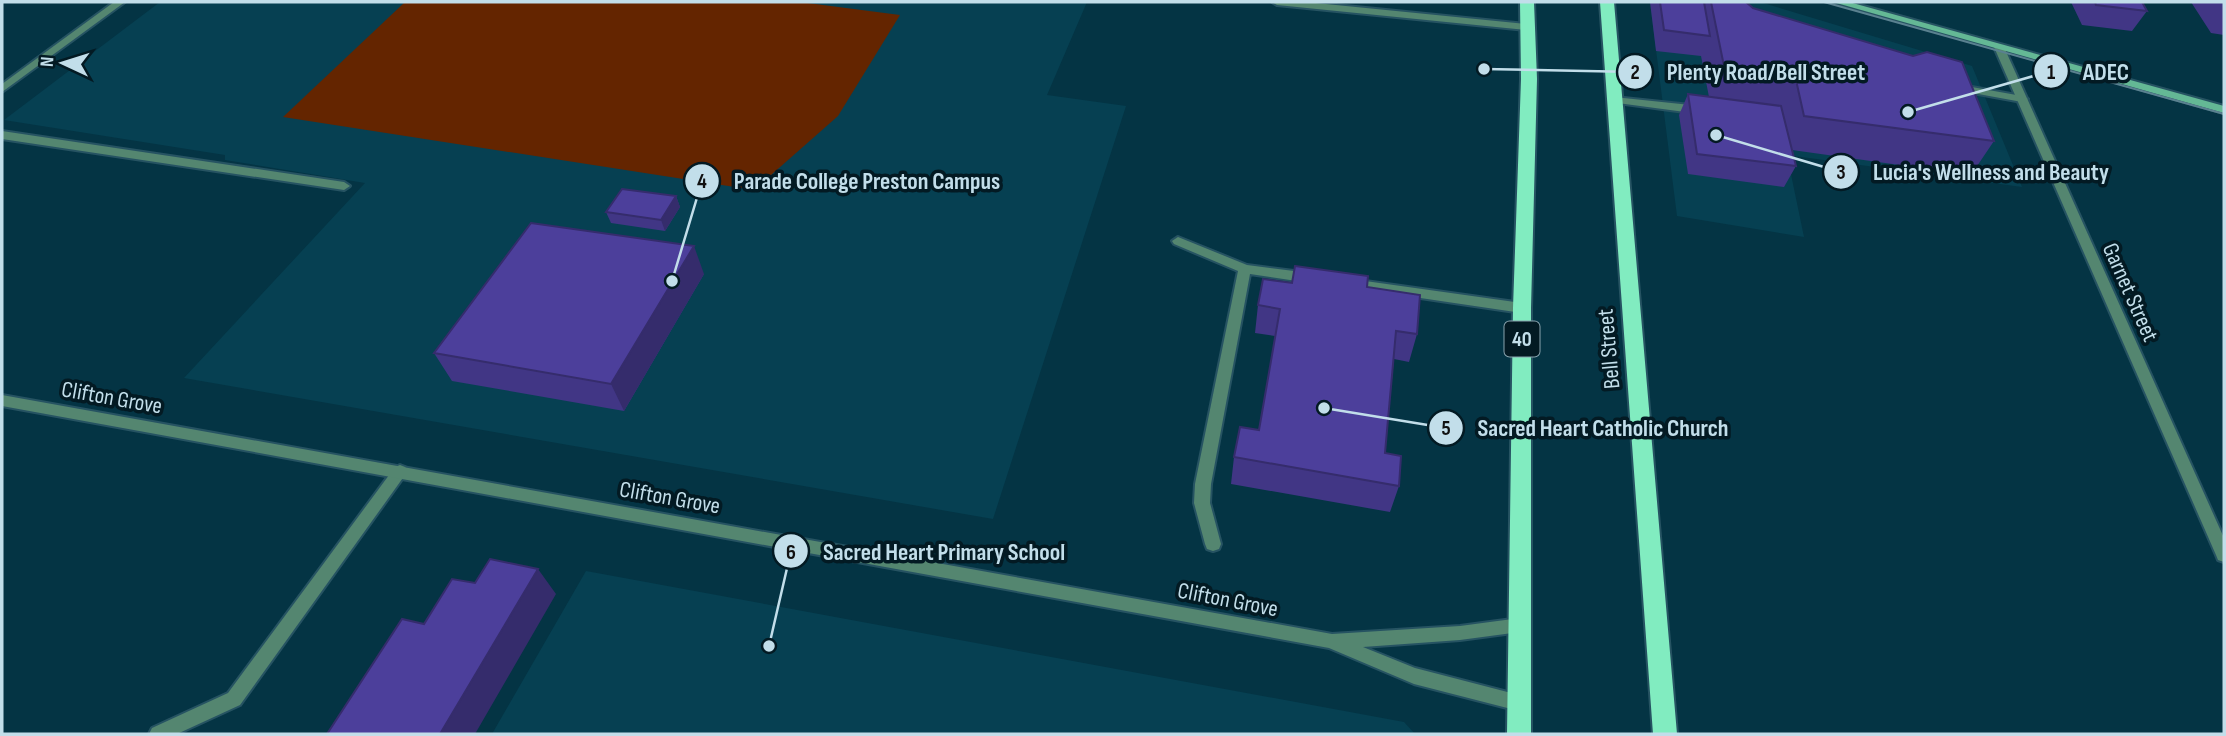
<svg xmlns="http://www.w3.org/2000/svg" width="2226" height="736" font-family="'Sofia Sans Condensed',sans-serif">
<rect width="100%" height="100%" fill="#043444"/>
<!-- built -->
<path fill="#064052" d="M160,2h927l-40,93 79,11 -133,413 -809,-141 181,-195 -140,-23v-5l-221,-35z
M1650,2h110l212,64 50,121 -235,-32 17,82 -127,-21z
M586,571l818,151 11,12h-923z"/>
<!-- green -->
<path fill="#642500" d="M405,2h395l100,13 -62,101 -84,74 -471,-73z"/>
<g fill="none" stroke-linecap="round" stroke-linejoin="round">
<defs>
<path id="service" d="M1955,84l67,12 6,3 -6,3 -71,-13v-4z
M1614,97l86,9 6,4 -6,4 -90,-12 -2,-2z
M2,131l342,51 6,4 -6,4 -342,-51z
M1178,237l69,28 63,8 7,5 -7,5 -60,-9 -39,210 -1,19 11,41 -2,5 -6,2 -6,-2 -2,-5 -11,-41 1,-19 43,-213 -64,-27 -2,-3z
M1351,279l171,24 7,5 -7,5 -176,-26 -2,-3z
M400,465l5,2 3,4 -3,4 -165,230 -63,29h-28l3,-6 76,-35 167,-226z"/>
<path id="minor" d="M114,2h11l-123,90v-8z
M1272,2h34l221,22 5,3 -5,3 -250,-25z
M1999,44l5,3 220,491v24l-6,-2 -2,-5 -222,-508z
M2,395l1330,239 128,-8 60,-8 6,2 2,5 -2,5 -6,2 -60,8 -97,7 52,21 104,27 6,2 3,6 -3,6 -6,2 -105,-27 -85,-36 -1327,-242z"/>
<path id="secondary" d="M1833,2h16l375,104v7z"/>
<path id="trunk" d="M1520,2h14l3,77 -6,229v426h-24l6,-426 8,-229z
M1600,2h14l63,732h-24z"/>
</defs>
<!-- service casing -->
<use href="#service" stroke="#265362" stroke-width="4"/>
<!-- minor casing -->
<use href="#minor" stroke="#265362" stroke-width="4"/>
<!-- secondary casing -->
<use href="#secondary" stroke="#265362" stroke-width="4"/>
<!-- trunk casing -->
<use href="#trunk" stroke="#265362" stroke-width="4"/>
<!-- service -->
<use href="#service" fill="#548670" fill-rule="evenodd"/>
<!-- minor -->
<use href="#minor" fill="#548670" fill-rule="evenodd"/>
<!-- secondary -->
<use href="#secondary" fill="#64b895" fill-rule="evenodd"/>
<!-- trunk -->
<use href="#trunk" fill="#81ecc0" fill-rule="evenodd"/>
<!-- tram -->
<path stroke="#5a8190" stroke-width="2" d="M1824,2l400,112"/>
</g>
<!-- wall -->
<path fill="#413685" d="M1650,2h96l7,6 241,133 -23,34 -179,-25 4,16 -12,21 -96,-13 -9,-59 9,-21 21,3 -8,-41 -45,-5z
M2071,2h71l5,9 -15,20 -50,-6z
M2191,2h33v33l-13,-2z
M676,196l4,11 -15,24 -54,-8 -5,-11z
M704,274l-80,137 -172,-30 -18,-28z
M1292,283l75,4 50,47 -8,28 -15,-3 -9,94 14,33 -9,26 -159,-28 3,-27 25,-27 16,-94 -20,-3 3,-28z"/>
<!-- shaded-wall -->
<path fill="#352c6c" d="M676,196l4,11 -15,24 -4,-11z
M694,246l10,28 -80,137 -13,-27z
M538,569l18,25 -81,140h-35z"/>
<!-- building -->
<path fill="#4c3f9b" stroke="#352c6c" stroke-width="2" d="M1660,2h44l6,34 -46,-6z
M1711,2h35l7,6 160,48 14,-4 35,10 32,79 -190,-25 -8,-36 -71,-9z
M2095,2h47l5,9 -51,-6z
M1688,94l93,12 15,60 -99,-12z
M622,189l54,7 -15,24 -55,-8z
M531,223l163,23 -83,138 -177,-31z
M1295,266l73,10 -1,11 53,8 -3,39 -21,-3 -11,122 16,3 -2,30 -165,-29 6,-30 19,3 21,-121 -22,-4 5,-26 29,4z
M490,559l48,10 -98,165h-113l75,-115 22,5 28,-45 23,4z"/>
<g text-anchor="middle" stroke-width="7" stroke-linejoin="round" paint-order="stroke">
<!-- shield labels -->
<rect fill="#031a23" stroke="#89a3ae" stroke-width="2" x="1504.5" y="321.5" width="35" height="35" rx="5"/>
<g font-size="21" font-weight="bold" fill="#c2deea">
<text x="1522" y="346">40</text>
</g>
<!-- street labels -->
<g font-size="23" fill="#c2deea" stroke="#031a23">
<text transform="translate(2131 292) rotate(66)" y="8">Garnet Street</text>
<text transform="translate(1608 349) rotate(-95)" y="8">Bell Street</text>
<text transform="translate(112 397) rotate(10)" y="8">Clifton Grove</text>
<text transform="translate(670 497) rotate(10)" y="8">Clifton Grove</text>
<text transform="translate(1228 599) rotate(11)" y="8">Clifton Grove</text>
</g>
</g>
<!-- callouts -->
<path fill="none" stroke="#c2deea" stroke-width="2.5" d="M1908 112L2051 71M1484 69L1635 72M1716 135L1841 172M672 281L702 181M1324 408L1446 428M769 646L791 551"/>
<g fill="#c2deea" stroke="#031a23" stroke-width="2.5">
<circle cx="1908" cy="112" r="7"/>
<circle cx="1484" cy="69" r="7"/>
<circle cx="1716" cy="135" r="7"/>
<circle cx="672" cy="281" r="7"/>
<circle cx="1324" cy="408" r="7"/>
<circle cx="769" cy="646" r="7"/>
<circle cx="2051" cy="71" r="18"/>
<circle cx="1635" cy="72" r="18"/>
<circle cx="1841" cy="172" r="18"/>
<circle cx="702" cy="181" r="18"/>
<circle cx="1446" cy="428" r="18"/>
<circle cx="791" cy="551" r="18"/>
</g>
<g font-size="21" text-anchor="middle" font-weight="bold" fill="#111">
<text x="2051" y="79">1</text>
<text x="1635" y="79">2</text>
<text x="1841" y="179">3</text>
<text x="702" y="188">4</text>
<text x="1446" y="435">5</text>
<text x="791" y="559">6</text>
</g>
<g font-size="24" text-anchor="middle" font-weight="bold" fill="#c2deea" stroke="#031a23" stroke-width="7" stroke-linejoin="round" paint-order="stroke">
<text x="2106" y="80">ADEC</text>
<text x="1766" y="80">Plenty Road/Bell Street</text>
<text x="1991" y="180">Lucia's Wellness and Beauty</text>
<text x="867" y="189">Parade College Preston Campus</text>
<text x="1603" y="436">Sacred Heart Catholic Church</text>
<text x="944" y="560">Sacred Heart Primary School</text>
</g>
<!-- border -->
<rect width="2226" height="736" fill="none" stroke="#c2deea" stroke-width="7"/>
<!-- north arrow -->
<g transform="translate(63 63) rotate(274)" stroke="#031a23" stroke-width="5" paint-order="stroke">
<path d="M0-5L12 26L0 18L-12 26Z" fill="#c2deea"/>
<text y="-10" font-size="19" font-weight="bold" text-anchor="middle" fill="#c2deea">N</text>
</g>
</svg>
